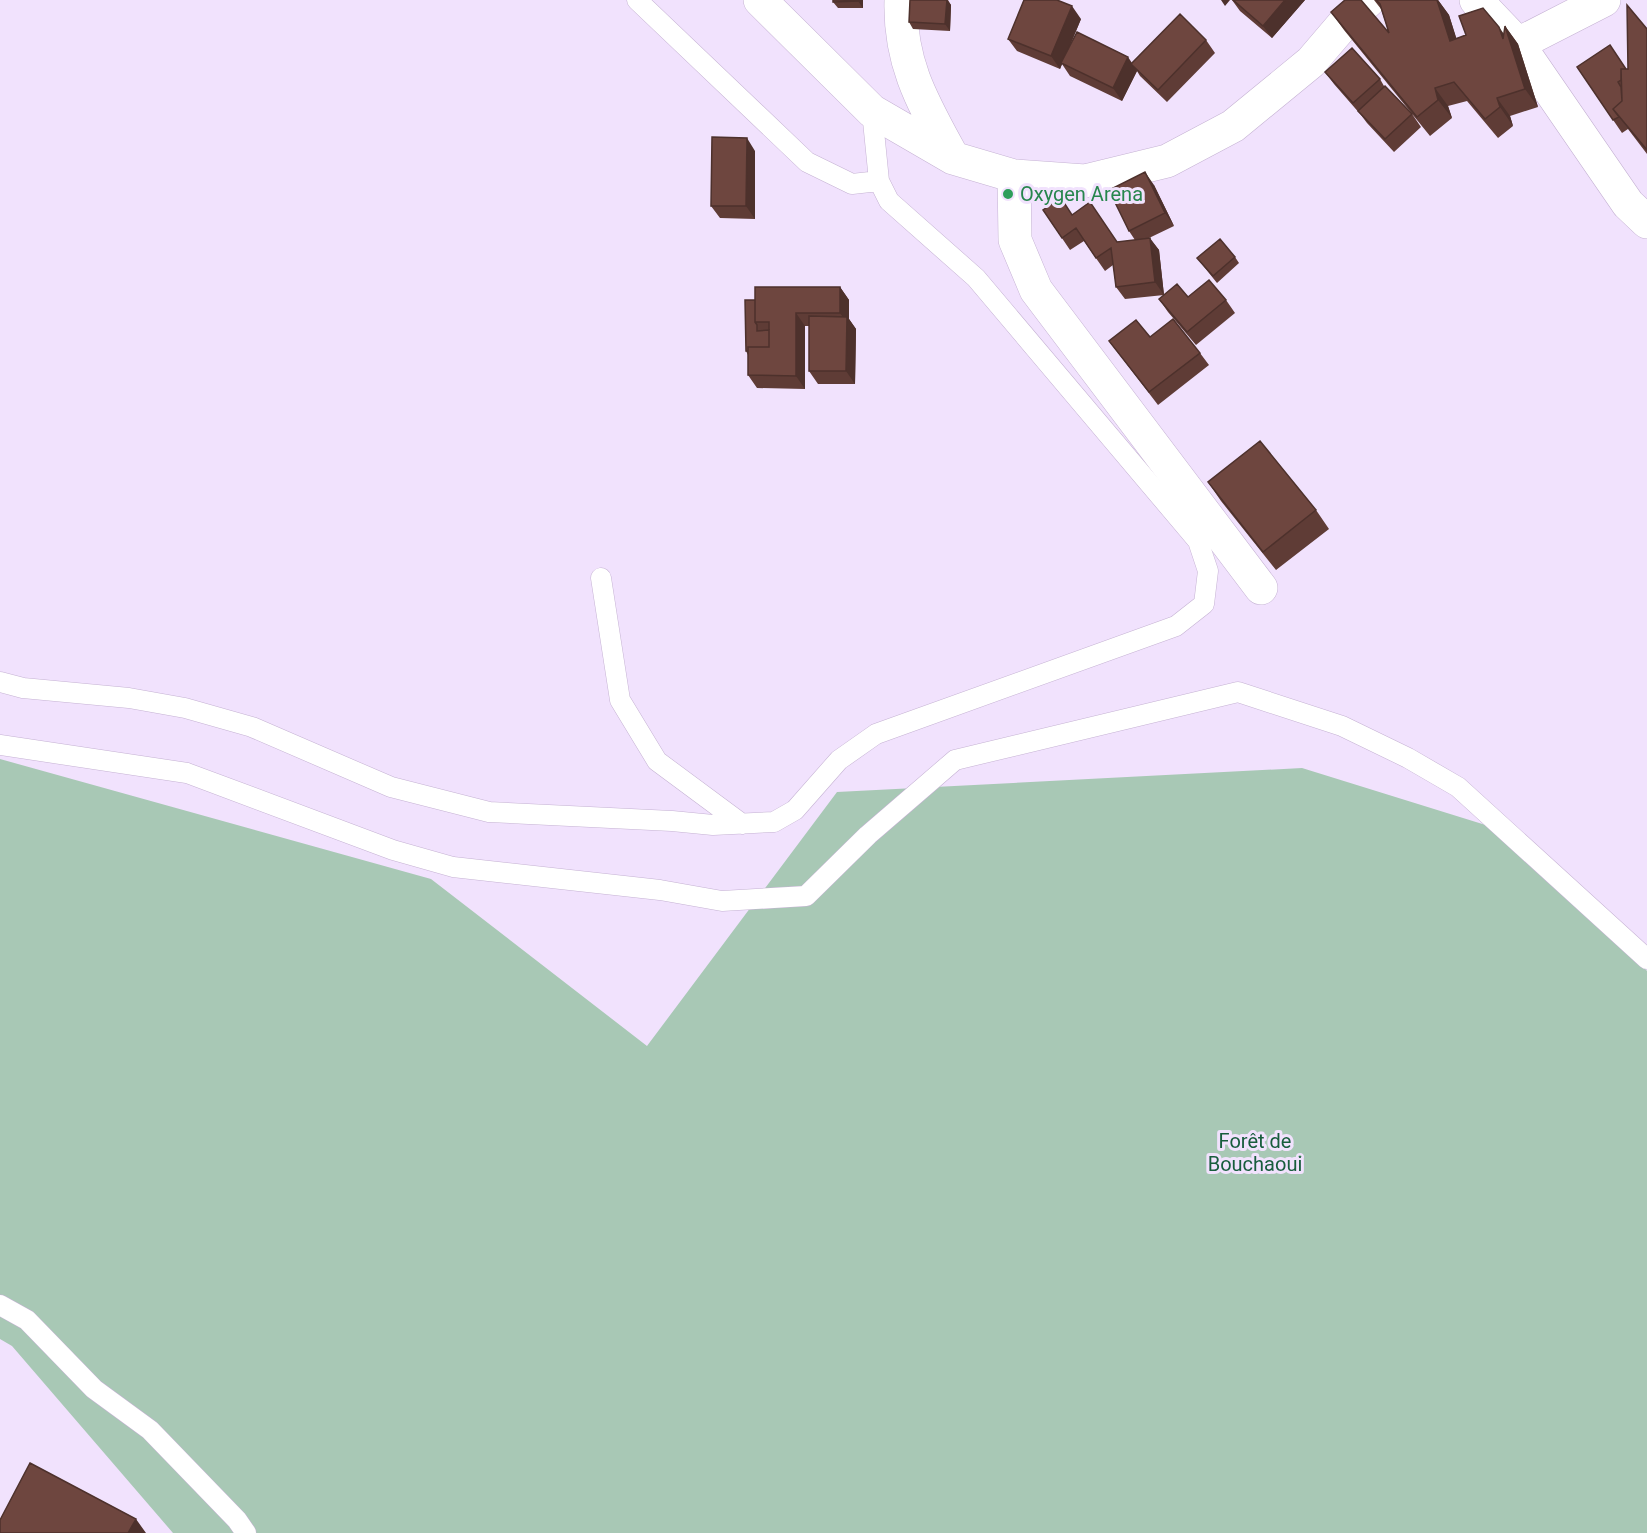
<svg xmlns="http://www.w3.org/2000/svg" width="1647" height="1533" font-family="Roboto,sans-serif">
<rect width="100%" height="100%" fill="#f1e2fd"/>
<!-- green -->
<path fill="#a8c8b5" d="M0,759l431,120 216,167 190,-254 465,-24 219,68 126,135v562h-1474l-161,-187 -12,-7z"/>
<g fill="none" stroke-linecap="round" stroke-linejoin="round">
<defs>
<path id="service" d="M637,0l170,162 45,22 27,-3
M601,578l19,122 37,61 85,63
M0,682l23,6 106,10 56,10 67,19 139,60 98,25 183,9 41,4 61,-3 21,-12 44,-50 37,-26 300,-108 28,-22 4,-33 -10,-30 -222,-263 -87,-77 -10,-20 -7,-70
M0,745l187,28 206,77 60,17 207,23 62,11 84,-5 62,-61 87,-75 283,-68 104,34 66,32 50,29 189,172
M0,1305l27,15 67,69 56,41 87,90 9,13"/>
<path id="minor" d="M760,0l112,111 81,47 61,18 71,5 82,-20 66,-35 78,-64 35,-41 23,-21
M901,0c-2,63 22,103 51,156
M1476,0l42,44 110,160 19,18
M1518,44l86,-44
M1014,176l1,64 21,50 225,298"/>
</defs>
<!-- service casing -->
<use href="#service" stroke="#c5b2d3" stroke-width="21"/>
<!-- minor casing -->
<use href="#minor" stroke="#c5b2d3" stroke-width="34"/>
<!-- service -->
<use href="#service" stroke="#fff" stroke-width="20"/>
<!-- minor -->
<use href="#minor" stroke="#fff" stroke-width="33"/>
</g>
<!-- wall -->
<path fill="#5f3c36" d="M863,0v8h-25l-5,-6z
M910,0h38l3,5 -1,26 -37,-2 -4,-7z
M1232,0h73l-33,38 -32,-27z
M1374,0h64l11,15 7,23 48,-4 1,-8 13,18 20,63 -28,9 3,10 -15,12 -31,-37 -19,5 4,12 -22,18 -86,-106 -13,-18 58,21 -8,-24z
M1081,19l-12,29 63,15 74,-23 9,13 -48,49 -27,-26 -3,-5 -15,30 -52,-25 -8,-12 -2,5 -43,-18 -9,-12z
M1647,29v125l-19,-25 -6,4 -45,-66 51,2z
M1325,72l55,7 4,7 28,28 9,13 -27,25 -27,-29 -6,-8 -27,-31z
M755,151v68l-35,-1 -9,-12z
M1154,185l20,41 -25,12 10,12 5,45 -39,4 -9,-12 -3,-22 -8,6 -21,-30 -14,9 -27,-40 29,5 45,27 18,-2 -6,-9z
M1235,257l4,6 -22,20 -20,-25z
M840,287l9,13v19l7,10 -1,55h-37l-9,-13v-45h-4v63l-48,-1 -9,-13v-20l-2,-4 9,-51z
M1188,297l38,3 9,13 -39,32 -28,-33 -9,-13z
M1150,337l50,16 9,12 -51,40 -49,-64z
M1208,482l108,28 13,19 -53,41 -55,-69z"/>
<!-- shaded-wall -->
<path fill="#4d312c" d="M858,0h5v8l-5,-7z
M947,0l4,5 -1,26 -5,-7z
M1221,0h9l-5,6z
M1285,0h20l-33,38 -9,-12z
M1437,0h1l11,15 14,44 -13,-18z
M1072,6l9,13 -21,50 -9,-13z
M1505,26l13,18 20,63 -13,-18 -22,-50 -4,-12 12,17z
M1128,57l8,12 -5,-5 6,7 -15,30 -9,-13z
M1435,88l13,18 4,12 -14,-18z
M1497,98l13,18 3,10 -13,-19z
M747,138l8,13v68l-9,-13z
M1145,172l9,13 20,41 -9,-13z
M1150,238l9,12 5,45 -9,-13z
M840,287l9,13v19l7,10 -1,55 -9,-13 1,-48 -7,-10z
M796,313l9,13v63l-9,-13z
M136,1519l10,14h-18z"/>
<!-- building -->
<path fill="#6e463f" stroke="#4d312c" stroke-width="1.5" d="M833,0h25v1l-25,1z
M910,0h37l-2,24 -36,-2z
M1024,0h33l15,6 -21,50 -43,-17z
M1233,0h52l-22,26z
M1345,0h16l28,33 -9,-29 -4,-4h61l13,41 16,-6 -7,-19 24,-8 16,19 4,12 2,-13 20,63 -28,9 3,9 -15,12 -31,-37 -19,6 3,12 -21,17 -86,-105z
M1627,5l20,24v121l-34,-41 9,-8 -1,-32h7z
M1180,14l26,26 -48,50 -27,-26z
M1077,32l51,25 -15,31 -52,-25z
M1610,45l16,24h-5v11l-3,2 3,5 1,14 -9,8 6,8 -6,3 -36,-53z
M1352,48l28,31 -27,24 -28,-31z
M1385,86l27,28 -27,25 -27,-28z
M712,137l35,1 -1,68h-35z
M1145,172l20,41 -36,18 -20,-41z
M1061,198l11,17 18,-13 27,40 33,-4 5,44 -39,5 -5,-39 -15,10 -20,-30 -14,10 -19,-28z
M1220,239l15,18 -22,19 -16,-18z
M1209,280l17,20 -39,32 -28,-33 18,-15 11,13z
M755,287h85v26h-44v63l-48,-1v-28h21v-25h-14z
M745,300h10v22l2,3v6l12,-1v17h-21v4h-2z
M809,316l38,1 -1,54h-37z
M1173,319l27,34 -51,39 -40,-51 27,-21 14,17z
M1260,441l56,69 -53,42 -55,-70z
M30,1463l106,56 -8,14h-128v-13z"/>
<!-- markers -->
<circle fill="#2e9e5b" stroke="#f1e2fd" stroke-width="2" cx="1008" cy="194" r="6"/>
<g text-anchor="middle" stroke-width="6" stroke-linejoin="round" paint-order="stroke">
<!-- leisure labels -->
<g font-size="20" fill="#27864d" stroke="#f1e2fd" text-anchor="start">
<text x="1020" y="201">Oxygen Arena</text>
</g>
<!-- park labels -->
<g font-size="20" fill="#185d3d" stroke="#f1e2fd">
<text x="1255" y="1148">Forêt de<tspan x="1255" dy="23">Bouchaoui</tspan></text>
</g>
</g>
</svg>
